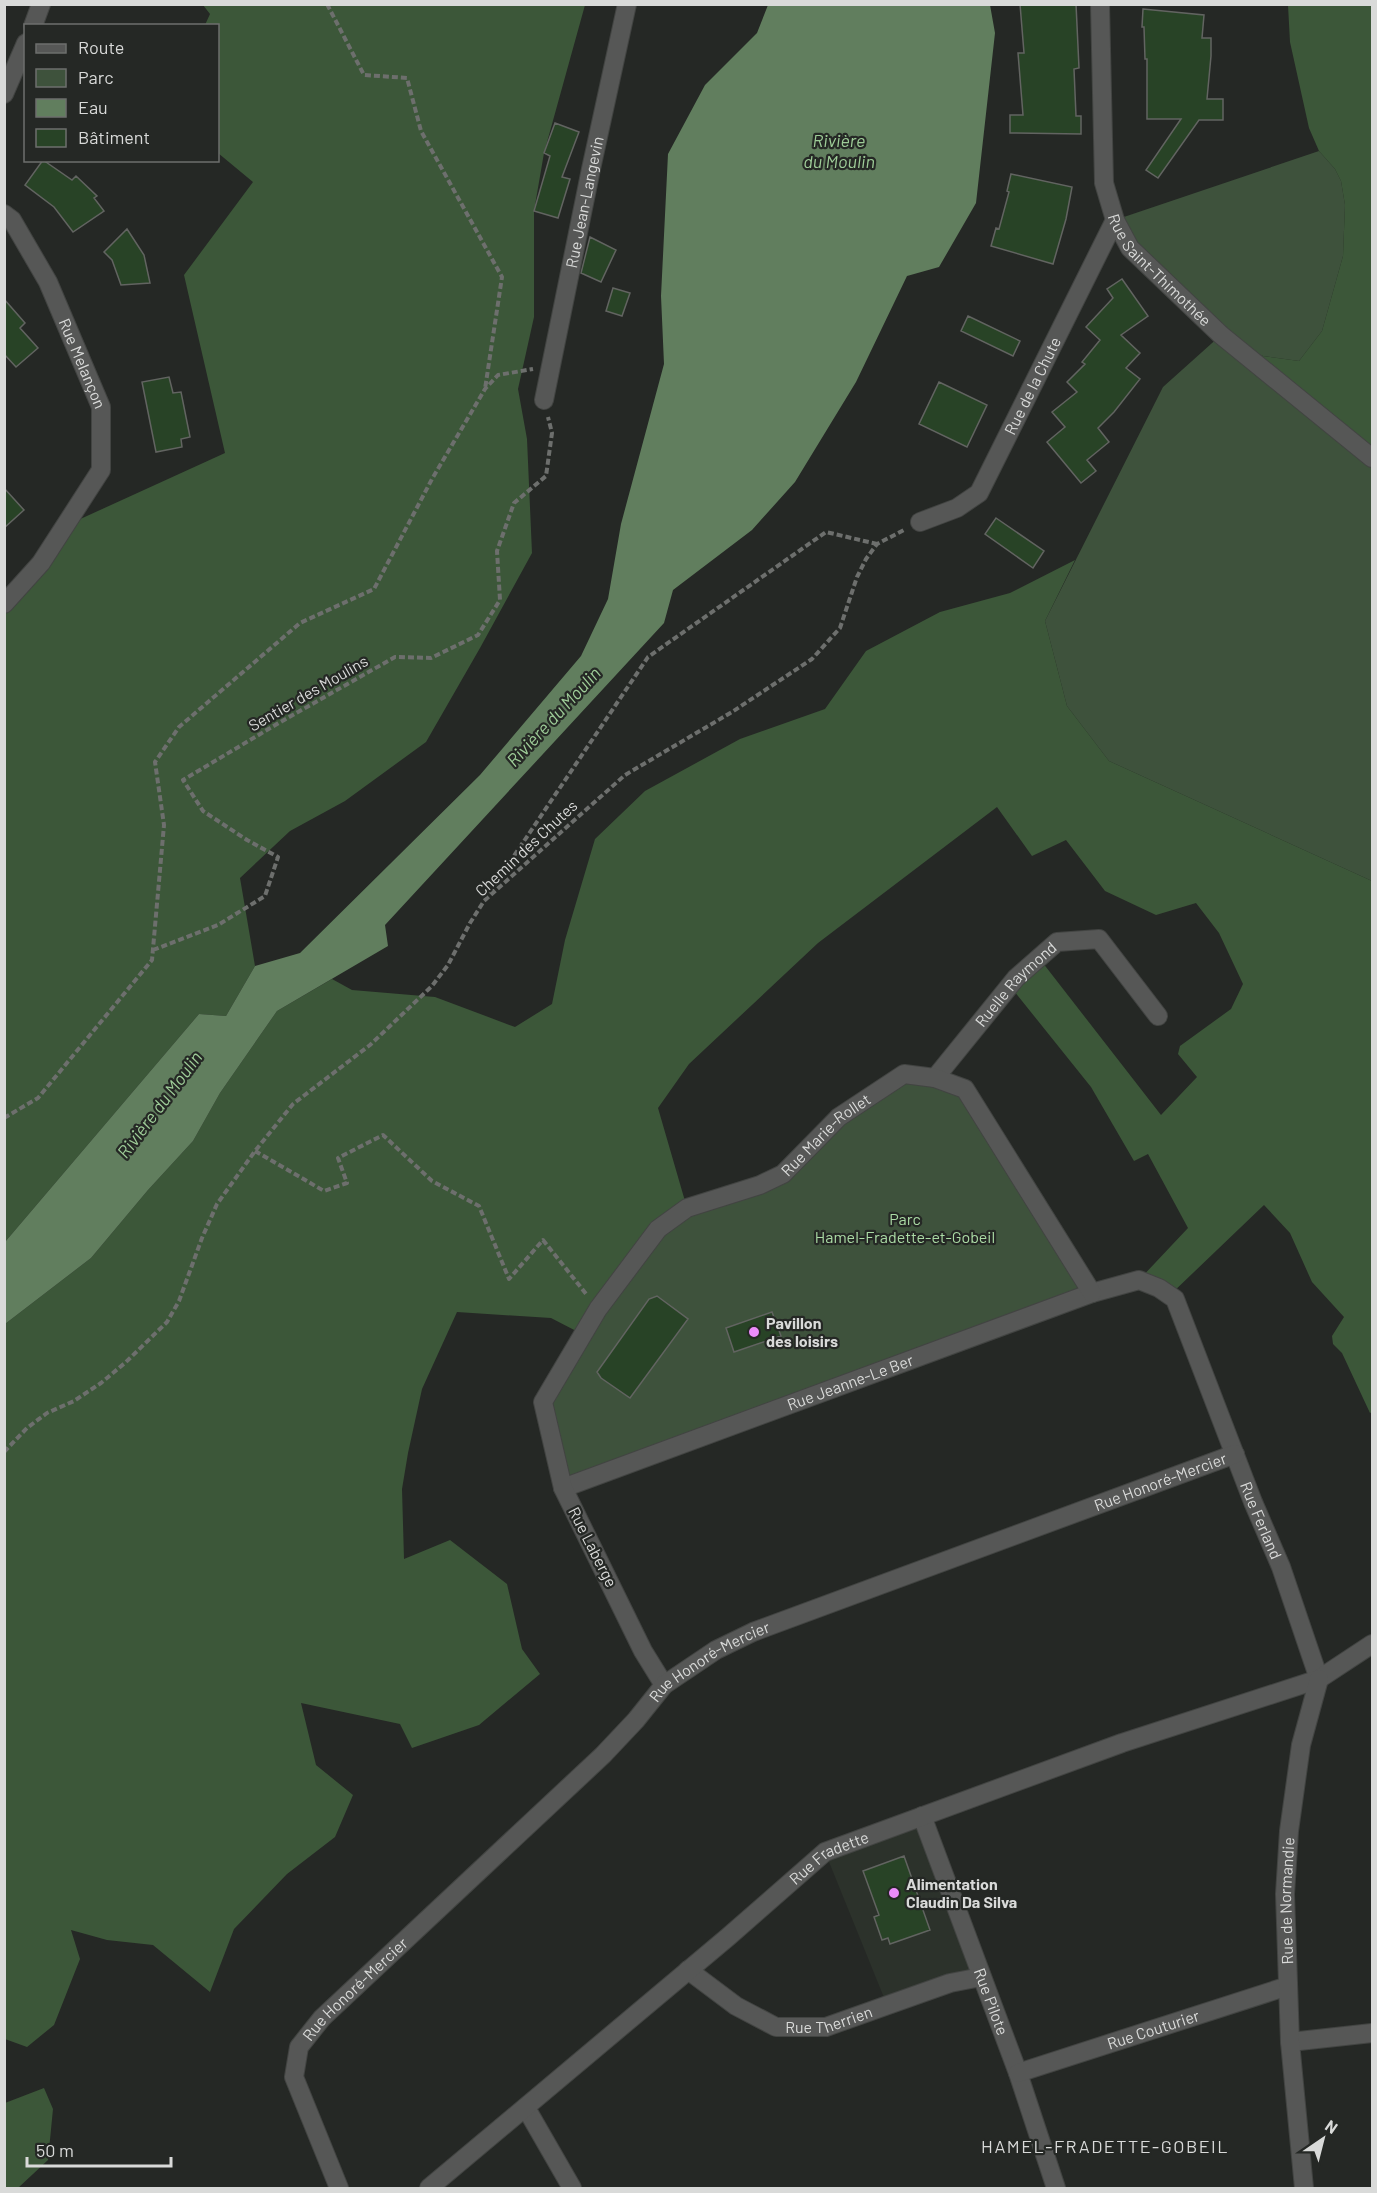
<svg xmlns="http://www.w3.org/2000/svg" width="1377" height="2193" font-family="Barlow,sans-serif">
<rect width="100%" height="100%" fill="#252825"/>
<!-- built -->
<path fill="#2c322b" d="M922,1816l59,161 -94,28 -62,-153z"/>
<!-- green -->
<path fill="#3e523c" d="M1319,151l16,18 6,12 4,24 -2,51 -21,75 -23,30 -36,-5 -38,-19 147,121v423l-263,-120 -42,-55 -22,-85 118,-234 58,-52 -106,-115z
M904,1074l61,15 127,204 -529,195 -20,-86 115,-173 102,-44z"/>
<!-- forest -->
<path fill="#3c5739" d="M203,5h382l-41,148 -10,58v106l-16,72 9,50 5,114 -52,95 -54,94 -81,59 -55,30 -50,47 15,88 -29,50 -27,-2 -194,228v-638l60,-78 160,-73 -41,-178 69,-93 -35,-29v-127l-13,-1 5,-11z
M1288,5h84v453l-151,-123 42,21 36,5 23,-30 21,-75 2,-51 -4,-24 -6,-12 -16,-18 -10,-23 -19,-86z
M1075,560l-30,61 22,85 42,55 263,120v531l-2,1 -28,-60 -9,-9 -1,-8 12,-19 -32,-35 -22,-49 -26,-28 -94,90 -31,-15 49,-52 -40,-74 -14,7 -43,-74 -81,-101 29,-28 122,157 36,-38 -19,-23 2,-8 51,-37 12,-25 -24,-51 -23,-30 -40,12 -51,-24 -39,-51 -34,16 -35,-49 -179,136 -129,121 -31,44 29,100 -29,21 -76,105 -31,-16 -94,-6 -35,77 -14,64 -6,36 2,70 46,-19 57,44 15,65 18,25 -61,51 -67,23 -12,-24 -99,-21 15,62 37,30 -18,42 -48,37 -53,55 -24,63 -57,-47 -46,-5 -36,-10 9,29 -26,66 -27,22 -22,-8v-715l86,-66 57,-68 45,-49 27,-48 57,-82 55,-32 20,11 83,7 80,30 37,-23 13,-64 30,-101 50,-48 95,-52 85,-30 41,-58 74,-39 70,-19z
M44,2088l9,21 -5,51 -30,28h-13v-85z"/>
<!-- water -->
<path fill="#617e5e" d="M768,5h222l5,28 -19,170 -37,64 -32,9 -51,106 -61,100 -43,48 -79,60 -9,33 -279,302 3,21 -111,65 -57,82 -27,48 -45,49 -57,68 -86,66v-82l194,-228 27,2 29,-50 45,-13 180,-178 101,-119 27,-57 13,-75 43,-160 -3,-68 7,-142 37,-69 52,-52z"/>
<!-- building -->
<path fill="#284326" stroke="#626461" stroke-width="1.5" d="M1020,4h56l3,64 -5,1 2,47h5v18l-71,-1v-18h13l-5,-62h6z
M1143,9l61,6 -2,23h9v18l-4,43h16v21h-24l-41,58 -12,-8 35,-51h-34v-60h-2l-1,-32h-2z
M555,123l24,9 -17,45 8,2 -12,39 -24,-7 16,-55 -6,-3z
M43,160l29,20 4,-4 21,20 -3,2 10,13 -31,21 -19,-25 -29,-22z
M1011,174l61,13 -6,32 -13,45 -62,-18 5,-18 3,1 10,-37 -2,-1z
M127,229l17,26 6,28 -29,2 -9,-25 -8,-8z
M590,237l26,13 -15,32 -20,-9z
M1122,279l26,37 -27,19 19,18 -14,15 14,11 -26,33 -16,16 11,14 -22,18 9,11 -15,12 -34,-41 18,-15 -13,-15 25,-20 -10,-10 18,-18 -3,-2 18,-22 -14,-13 27,-29 -6,-9z
M613,288l17,5 -8,23 -16,-5z
M4,299l21,24 -5,5 18,20 -22,19 -12,-13z
M968,316l52,25 -7,15 -52,-25z
M169,377l4,16 8,-1 9,45 -9,2 1,8 -26,5 -14,-70z
M939,382l48,23 -20,42 -48,-23z
M4,488l20,22 -20,18z
M996,518l48,33 -11,17 -48,-34z
M657,1296l31,23 -58,79 -29,-20 -4,-6 52,-73z
M772,1312l9,24 -47,16 -8,-24z
M904,1856l26,74 -40,14 -2,-6 -6,2 -8,-23 5,-2 -16,-44z"/>
<g fill="none" stroke-linecap="round" stroke-linejoin="round">
<defs>
<g id="minor">
<path id="s1" d="M1100,4l4,179 11,37 15,28 91,87 151,123"/>
<path d="M33,26l8,-22"/>
<path d="M4,94l22,-51"/>
<path id="s2" d="M4,214l8,6 36,62 53,125v63l-60,93 -37,41"/>
<path id="s3" d="M544,400l47,-231 36,-165"/>
<path id="s4" d="M920,522l37,-14 22,-15 136,-273"/>
<path id="s5" d="M935,1078l81,-100 41,-36 42,-3 59,77"/>
<path id="s6" d="M563,1488l529,-195 47,-13 20,8 16,11 78,203 28,65 38,112"/>
<path id="s7" d="M664,1685l-21,-34 -80,-163 -20,-86 55,-93 60,-80 29,-21 73,-23 23,-11 56,-57 65,-43 31,4 30,11 127,204"/>
<path id="s8" d="M922,1816l96,257 38,115"/>
<path id="s9" d="M688,1970l48,36 40,21h50l124,-44 31,-6"/>
<path d="M1290,2042l82,-9"/>
<path id="s10" d="M1018,2073l270,-87"/>
<path d="M526,2108l46,80"/>
<path id="s11" d="M339,2188l-45,-111 5,-30 23,-29 281,-263 33,-35 28,-35 52,-35 37,-18 482,-178"/>
<path id="s12" d="M429,2188l299,-251 97,-85 297,-109 197,-64 53,-35"/>
<path id="s13" d="M1304,2188l-14,-146 -5,-148 4,-63 12,-86 18,-66"/>
</g>
</defs>
<!-- minor casing -->
<use href="#minor" stroke="#424442" stroke-width="20"/>
<!-- path -->
<path stroke="#6d6f6d" stroke-width="4" stroke-dasharray="6 3" stroke-linecap="butt" d="M327,4l37,71 43,3 14,53 81,146 -17,112
M489,893l159,-236 178,-125 51,12
M153,950l65,-25 47,-29 13,-39 -31,-17 -44,-29 -20,-31 94,-56 118,-67 36,1 47,-23 22,-35 -3,-49 17,-48 32,-27 6,-43 -4,-16
M4,1118l34,-20 114,-138 12,-135 -9,-63 24,-35 121,-104 74,-34 58,-110 53,-90 13,-14 35,-6
M255,1151l69,40 23,-8 -9,-25 45,-23 49,46 47,25 30,73 34,-39 44,55
M4,1452l23,-24 20,-15 27,-12 27,-18 25,-21 41,-40 12,-21 23,-63 15,-34 38,-53 38,-47 77,-59 62,-59 16,-21 22,-42 14,-22 141,-126 107,-63 80,-53 28,-31 17,-51 9,-18 11,-15 29,-15"/>
<!-- minor -->
<use href="#minor" stroke="#565756" stroke-width="18"/>
</g>
<!-- markers -->
<g fill="#ec8cfb" stroke="#252825" stroke-width="2">
<circle cx="754" cy="1332" r="6"/>
<circle cx="894" cy="1893" r="6"/>
</g>
<g text-anchor="middle" stroke-width="4.5" stroke-linejoin="round" paint-order="stroke">
<!-- street labels -->
<g font-size="16" fill="#d9dad9" stroke="#252825">
<text dy="6" stroke="none"><textPath href="#s3" startOffset="202">Rue Jean-Langevin</textPath></text>
<text dy="6" stroke="none"><textPath href="#s1" startOffset="285">Rue Saint-Thimothée</textPath></text>
<text dy="6" stroke="none"><textPath href="#s2" startOffset="170">Rue Melançon</textPath></text>
<text dy="6" stroke="none"><textPath href="#s4" startOffset="186">Rue de la Chute</textPath></text>
<text transform="translate(308 693) rotate(-30)" y="6">Sentier des Moulins</text>
<text transform="translate(526 848) rotate(-43)" y="6">Chemin des Chutes</text>
<text dy="6" stroke="none"><textPath href="#s5" startOffset="124">Ruelle Raymond</textPath></text>
<text dy="6" stroke="none"><textPath href="#s7" startOffset="714">Rue Marie-Rollet</textPath></text>
<text dy="6" stroke="none"><textPath href="#s6" startOffset="306">Rue Jeanne-Le Ber</textPath></text>
<text dy="6" stroke="none"><textPath href="#s11" startOffset="1203">Rue Honoré-Mercier</textPath></text>
<text dy="6" stroke="none"><textPath href="#s6" startOffset="891">Rue Ferland</textPath></text>
<text transform="translate(593 1547) rotate(63)" y="6">Rue Laberge</text>
<text dy="6" stroke="none"><textPath href="#s11" startOffset="716">Rue Honoré-Mercier</textPath></text>
<text dy="6" stroke="none"><textPath href="#s12" startOffset="520">Rue Fradette</textPath></text>
<text dy="6" stroke="none"><textPath href="#s13" startOffset="288">Rue de Normandie</textPath></text>
<text dy="6" stroke="none"><textPath href="#s11" startOffset="231">Rue Honoré-Mercier</textPath></text>
<text dy="6" stroke="none"><textPath href="#s8" startOffset="198">Rue Pilote</textPath></text>
<text dy="6" stroke="none"><textPath href="#s9" startOffset="159">Rue Therrien</textPath></text>
<text dy="6" stroke="none"><textPath href="#s10" startOffset="142">Rue Couturier</textPath></text>
</g>
<!-- park labels -->
<g font-size="16" fill="#abdba5" stroke="#252825">
<text x="905" y="1225">Parc<tspan x="905" dy="18">Hamel-Fradette-et-Gobeil</tspan></text>
</g>
<!-- poi labels -->
<g font-size="16" font-weight="bold" fill="#d9dad9" stroke="#252825" text-anchor="start">
<text x="766" y="1329">Pavillon<tspan x="766" dy="18">des loisirs</tspan></text>
<text x="906" y="1890">Alimentation<tspan x="906" dy="18">Claudin Da Silva</tspan></text>
</g>
<!-- water labels -->
<g font-size="18" font-style="italic" fill="#9ecd98" stroke="#252825">
<text x="839" y="147">Rivière<tspan x="839" dy="21">du Moulin</tspan></text>
<text transform="translate(554 717) rotate(-47)" y="6">Rivière du Moulin</text>
<text transform="translate(160 1105) rotate(-53)" y="6">Rivière du Moulin</text>
</g>
<!-- neighbourhood labels -->
<g font-size="18" letter-spacing="1.5" fill="#d9dad9" stroke="#252825">
<text x="1105" y="2153">HAMEL-FRADETTE-GOBEIL</text>
</g>
</g>
<!-- border -->
<rect width="1377" height="2193" fill="none" stroke="#d9dad9" stroke-width="12"/>
<!-- legend -->
<rect x="24" y="24" width="195" height="138" fill="#252825" stroke="#6d6f6d" stroke-width="1.5"/>
<rect x="36" y="44" width="30" height="9" fill="#565756" stroke="#6d6f6d" stroke-width="1.5"/>
<text x="78" y="54" font-size="18" fill="#d9dad9">Route</text>
<rect x="36" y="69" width="30" height="18" fill="#3e523c" stroke="#6d6f6d" stroke-width="1.5"/>
<text x="78" y="84" font-size="18" fill="#d9dad9">Parc</text>
<rect x="36" y="99" width="30" height="18" fill="#617e5e" stroke="#6d6f6d" stroke-width="1.5"/>
<text x="78" y="114" font-size="18" fill="#d9dad9">Eau</text>
<rect x="36" y="129" width="30" height="18" fill="#284326" stroke="#6d6f6d" stroke-width="1.5"/>
<text x="78" y="144" font-size="18" fill="#d9dad9">Bâtiment</text>
<!-- north arrow -->
<g transform="translate(1323 2139) rotate(35)" stroke="#252825" stroke-width="4.5" paint-order="stroke">
<path d="M0-4.5L10 22L0 15L-10 22Z" fill="#d9dad9"/>
<text y="-9" font-size="16" font-weight="bold" text-anchor="middle" fill="#d9dad9">N</text>
</g>
<!-- scale -->
<path d="M27 2157v9h144v-9" fill="none" stroke="#d9dad9" stroke-width="3"/>
<text x="36" y="2157" font-size="18" fill="#d9dad9" stroke="#252825" stroke-width="4.5" paint-order="stroke">50 m</text>
</svg>
